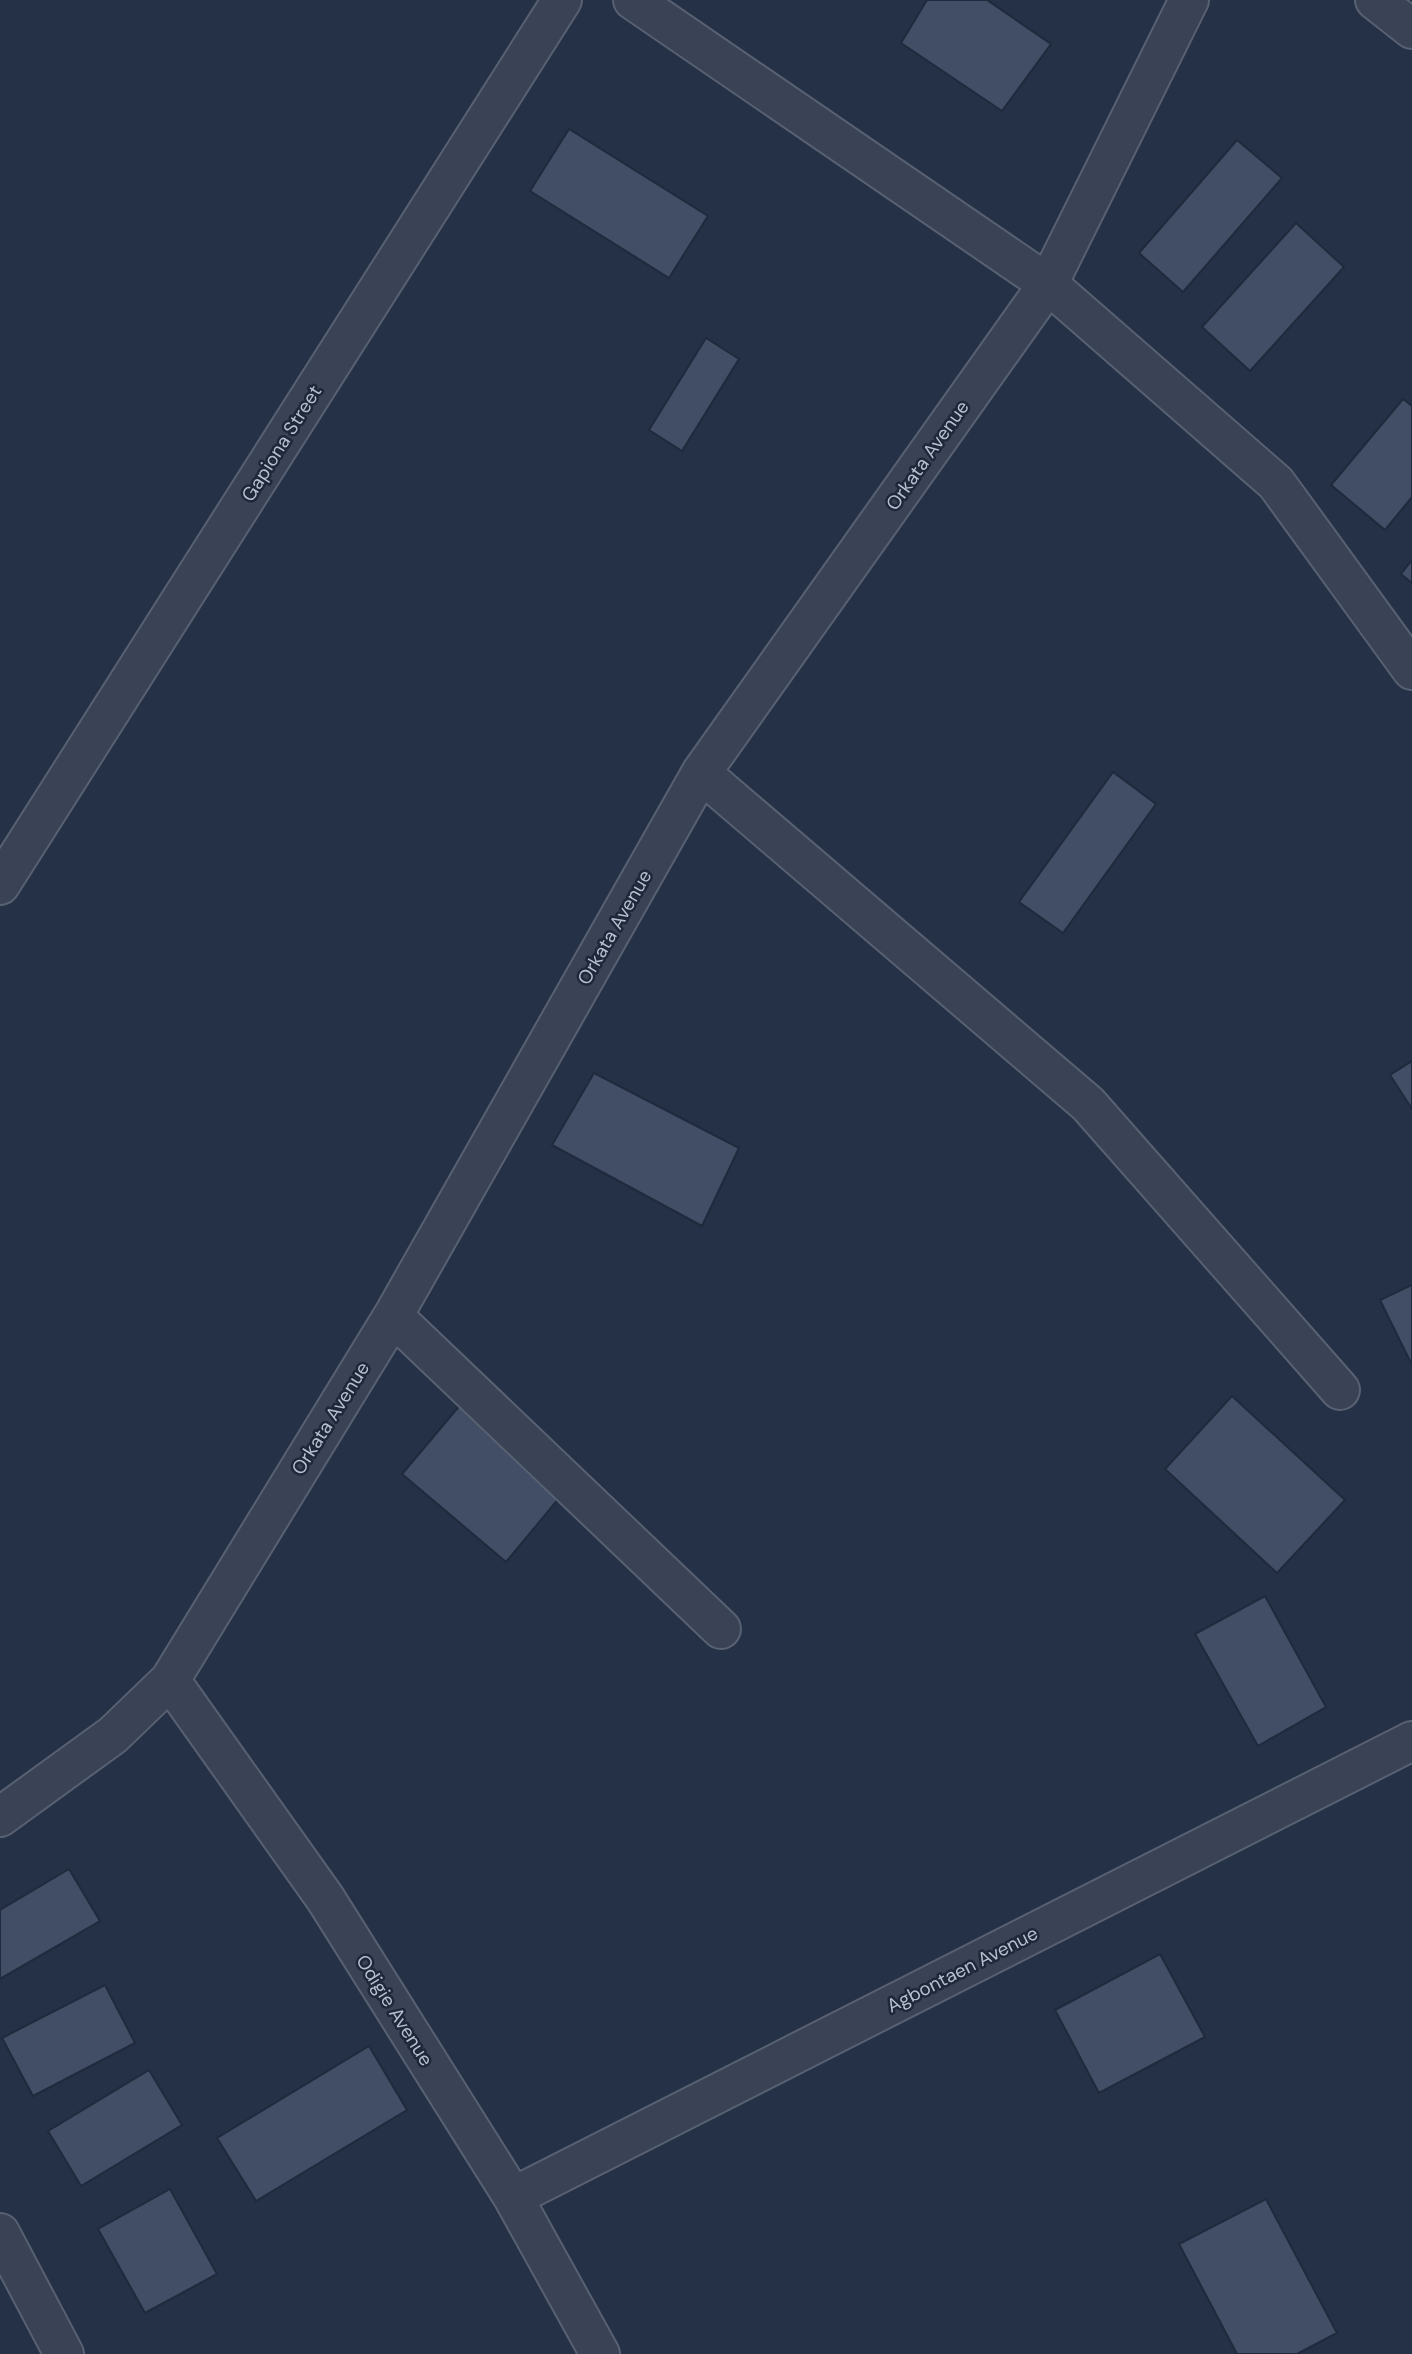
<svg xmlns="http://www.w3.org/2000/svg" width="1412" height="2354" font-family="'DM Sans',sans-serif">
<rect width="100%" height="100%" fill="#253146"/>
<!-- building -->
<path fill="#414e66" stroke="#202a3c" stroke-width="2" d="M927,0h60l64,44 -49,67 -101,-68z
M569,129l139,87 -39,62 -139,-87z
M1237,140l45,38 -99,114 -44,-39z
M1296,223l48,44 -94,104 -48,-44z
M706,338l33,21 -57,92 -33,-21z
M1403,399l9,7v91l-27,33 -54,-45z
M1412,560v23l-11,-9z
M1113,772l43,32 -93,129 -44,-31z
M1412,1061v48l-22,-34z
M594,1073l145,75 -37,78 -150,-81z
M1412,1285v80l-32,-65z
M1232,1396l113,104 -68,73 -112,-104z
M461,1404l104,87 -59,71 -104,-88z
M1265,1596l61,111 -68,39 -63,-112z
M69,1869l31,52 -100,58v-69z
M1160,1954l45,83 -106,56 -44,-83z
M105,1985l30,58 -102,53 -31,-58z
M369,2046l38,64 -151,91 -39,-63z
M149,2070l33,55 -101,61 -33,-55z
M170,2189l47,85 -72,39 -47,-84z
M1266,2199l71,134 -40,21h-60l-58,-110z"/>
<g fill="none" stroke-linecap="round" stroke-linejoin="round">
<defs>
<path id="minor" d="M633,0l415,284 228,199 136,187
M1375,0l37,29
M701,773l387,331 252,286
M0,885l562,-885
M393,1316l328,313
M170,1680l155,218 188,299 87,157
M0,1817l113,-82 57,-55 223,-364 308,-543 347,-489 141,-284
M513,2197l899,-456
M0,2233l64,121"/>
</defs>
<!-- minor casing -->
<use href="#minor" stroke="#586172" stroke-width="42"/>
<!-- minor -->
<use href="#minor" stroke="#394355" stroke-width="38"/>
</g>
<g text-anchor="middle" stroke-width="5" stroke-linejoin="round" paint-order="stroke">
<!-- street labels -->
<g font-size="19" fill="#b7bfce" stroke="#1e283a">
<text transform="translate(281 443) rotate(-58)" y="7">Gapiona Street</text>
<text transform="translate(927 455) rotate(-55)" y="7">Orkata Avenue</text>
<text transform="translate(614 927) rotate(-60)" y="7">Orkata Avenue</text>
<text transform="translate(330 1418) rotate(-58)" y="7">Orkata Avenue</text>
<text transform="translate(962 1969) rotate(-27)" y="7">Agbontaen Avenue</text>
<text transform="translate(395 2010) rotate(58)" y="7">Odigie Avenue</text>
</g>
</g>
</svg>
